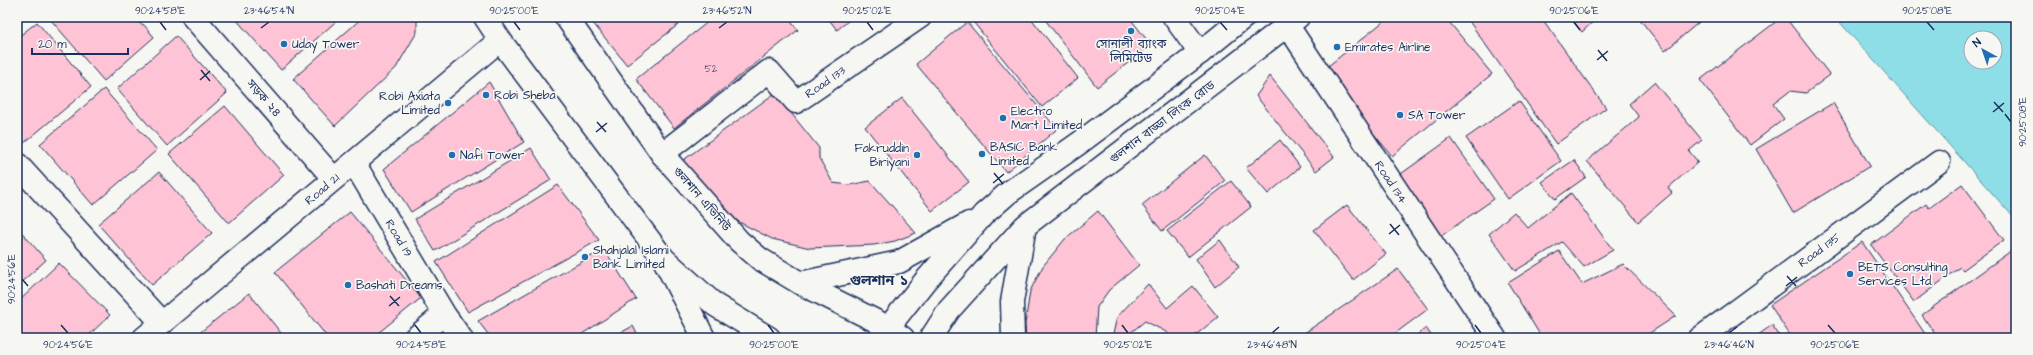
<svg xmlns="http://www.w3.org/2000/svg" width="2033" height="355" font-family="'Architects Daughter','Noto Sans Bengali',sans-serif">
<rect width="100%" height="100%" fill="#f6f6f2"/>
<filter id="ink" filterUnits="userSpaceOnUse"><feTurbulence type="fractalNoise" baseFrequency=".025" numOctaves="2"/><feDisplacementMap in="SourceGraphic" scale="8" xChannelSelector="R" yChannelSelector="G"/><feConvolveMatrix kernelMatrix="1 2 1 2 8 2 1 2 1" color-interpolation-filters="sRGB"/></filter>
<g filter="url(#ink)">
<!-- water -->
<path fill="#8ddee6" stroke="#5f98b0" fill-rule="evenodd" d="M1835,17h181v203zM1971,38h24v24h-24z"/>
<!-- building -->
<path fill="#fec3d4" stroke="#1b2f5e" d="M52,17h73l19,8 10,12 -50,44 -54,-62z
M234,17h107l-60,53z
M363,17h54v15l-21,36 -61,58 -42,-47z
M588,17h100l-61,48z
M714,17h73l11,13 -124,98 -38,-49z
M827,17h26l-16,13z
M981,17h49l48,61 -36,29 -68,-84z
M1043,17h86l22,28 -54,42z
M1389,17h56l47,57 -100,82 -70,-85z
M1466,17h75l65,91 -50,36z
M1569,17h29l-16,15z
M1638,17h67l-40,34z
M1782,17h3l45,58 -24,18 -16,-2 -17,13 11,15 -34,26 -50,-65z
M37,22l54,65 -67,56 -7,-9v-96z
M967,22l90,107 -51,43 -90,-108z
M176,36l51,57 -60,53 -50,-57z
M1270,76l64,81 -18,14 -60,-75z
M489,82l35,60 -113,70 -27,-43z
M1654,82l48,58 -13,11 9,11 -30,26 4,5 -34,29 -51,-61 52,-44 -10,-13z
M104,89l53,61 -64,55 -53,-61z
M775,93l44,55v10l14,25 16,2 21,-4 46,52 -21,8 -21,4 -64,3 -38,-9 -31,-16 -20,-12 -43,-47z
M902,98l67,84 -37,29 -67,-84z
M1519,101l42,60 -53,38 -42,-61z
M1833,103l37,63 -77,47 -37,-64z
M225,106l59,69 -55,48 -60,-69z
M1451,138l43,61 -53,37 -43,-60z
M1280,140l20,27 -32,27 -22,-26z
M531,148l20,32 -116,71 -20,-32z
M1205,155l20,26 -63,50 -20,-26z
M1574,160l12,17 -31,22 -13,-17z
M159,172l53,61 -60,52 -54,-61z
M1231,181l20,26 -63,50 -21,-26z
M1962,184l42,56 -41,30 -3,-3 -46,35 -43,-57 55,-41 3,4z
M558,185l41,55 -131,72 -32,-50z
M1571,193l42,57 -29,17 -22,-25 -47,29 -26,-37 25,-22 14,16z
M1347,205l39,49 -33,26 -39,-50z
M1098,211l41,54 -30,25 -12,17 -2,31h-69l-1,-14 5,-33 13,-25 22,-27z
M350,212l71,86 -49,40h-44l-53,-66z
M17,227l29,33 -29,26z
M1220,240l19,27 -24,20 -19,-28z
M1862,242l66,96h-136l-22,-33z
M2015,248l1,90h-78l-16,-23z
M604,249l32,50 -60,39h-85l-13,-17z
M1559,251l23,33 41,-20 53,52 -34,22h-100l-34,-55z
M59,263l51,52 -24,23h-69v-35z
M1398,269l30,40 -39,29h-88l-1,-2z
M1148,284l19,24 26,-22 25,31 -26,21h-30l6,-5 -23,-12 -21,17h-12l5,-21z
M249,293l36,45h-92z
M1772,325l9,13h-27z
M633,326l6,12h-28z
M1426,328l7,10h-20z"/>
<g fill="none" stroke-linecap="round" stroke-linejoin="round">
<defs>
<path id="street" d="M193,17l141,162
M1174,17l26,36
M1288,26l207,312
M662,154l107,-83 27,31 124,-85
M354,163l90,151 17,24
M17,164l145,159
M144,338l356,-298
M415,338l29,-24
M1700,338l239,-176"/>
<path id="secondary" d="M485,17l15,23 163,218 52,47 54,33
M566,17l96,137 77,87 21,18 40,24 88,44 15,11"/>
<path id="primary" d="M663,258l41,80
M800,283l99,-21 70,-39
M880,338l45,-57 59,-67 24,-21 70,-49 122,-91 44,-36
M931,338l18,-28 76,-84 273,-209
M1013,338l-1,-36 13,-76"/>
</defs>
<!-- street casing -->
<use href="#street" stroke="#1b2f5e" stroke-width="25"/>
<!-- secondary casing -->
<use href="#secondary" stroke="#1b2f5e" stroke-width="25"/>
<!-- primary casing -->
<use href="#primary" stroke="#1b2f5e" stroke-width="25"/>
<!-- street -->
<use href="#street" stroke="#f6f6f2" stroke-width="22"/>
<!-- secondary -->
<use href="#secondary" stroke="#f6f6f2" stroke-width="22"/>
<!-- primary -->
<use href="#primary" stroke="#f6f6f2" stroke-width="22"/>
</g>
</g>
<!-- ticks -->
<path fill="none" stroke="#1b2f5e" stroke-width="1.5" d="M160,22l6,8M514,22l6,8M867,22l6,8M1220,22l7,8M1574,22l6,8M1927,22l7,8M261,28l8,-6M719,28l8,-6M1598,50l9,11M1597,60l11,-9M201,70l9,11M200,80l10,-9M1994,102l9,10M1993,112l11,-9M2005,114l6,8M597,122l9,10M596,132l11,-9M994,173l9,11M993,183l11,-9M1390,224l9,11M1389,234l11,-9M1787,276l9,10M22,279l6,7M1786,286l11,-9M390,296l9,10M389,306l11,-9M61,325l7,8M415,325l6,8M768,325l6,8M1122,325l6,8M1475,325l6,8M1828,325l7,8M1272,333l7,-6M1729,333l8,-6"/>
<!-- markers -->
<g fill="#1f6fb2" stroke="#f6f6f2" stroke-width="1.5">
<circle cx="1131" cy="31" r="4"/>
<circle cx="284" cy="44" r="4"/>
<circle cx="1337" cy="47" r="4"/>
<circle cx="486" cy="95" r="4"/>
<circle cx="448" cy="103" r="4"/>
<circle cx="1400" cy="115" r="4"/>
<circle cx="1003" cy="118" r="4"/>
<circle cx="982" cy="154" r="4"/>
<circle cx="452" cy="155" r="4"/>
<circle cx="917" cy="155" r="4"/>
<circle cx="585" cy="257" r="4"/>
<circle cx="1850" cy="274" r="4"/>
<circle cx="348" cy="285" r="4"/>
</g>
<g text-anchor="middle" stroke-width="3.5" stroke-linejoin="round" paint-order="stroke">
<!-- number labels -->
<g font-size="10" fill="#54547c">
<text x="711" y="72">52</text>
</g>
<!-- poi labels -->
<g font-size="12" fill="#1b2f5e" stroke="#f6f6f2" text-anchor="start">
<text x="292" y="48">Uday Tower</text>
<text x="1131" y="48" text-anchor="middle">সোনালী ব্যাংক<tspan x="1131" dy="14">লিমিটেড</tspan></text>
<text x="1345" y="51">Emirates Airline</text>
<text x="494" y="99">Robi Sheba</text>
<text x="440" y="100" text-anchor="end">Robi Axiata<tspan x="440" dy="14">Limited</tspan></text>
<text x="1011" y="115">Electro<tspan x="1011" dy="14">Mart Limited</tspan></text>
<text x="1408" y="119">SA Tower</text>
<text x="990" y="151">BASIC Bank<tspan x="990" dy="14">Limited</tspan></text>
<text x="909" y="152" text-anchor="end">Fakruddin<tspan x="909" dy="14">Biriyani</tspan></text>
<text x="460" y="159">Nafi Tower</text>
<text x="593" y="254">Shahjalal Islami<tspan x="593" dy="14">Bank Limited</tspan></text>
<text x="1858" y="271">BETS Consulting<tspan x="1858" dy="14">Services Ltd.</tspan></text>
<text x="356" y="289">Bashati Dreams</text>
</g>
<!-- street labels -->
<g font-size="12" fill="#1b2f5e" stroke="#f6f6f2">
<text transform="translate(825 82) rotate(-35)" y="4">Road 133</text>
<text transform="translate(264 98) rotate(49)" y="4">সড়ক ২৪</text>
<text transform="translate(1162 122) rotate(-37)" y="4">গুলশান বাড্ডা লিংক রোড</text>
<text transform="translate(1391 182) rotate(56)" y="4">Road 134</text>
<text transform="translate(322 189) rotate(-40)" y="4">Road 21</text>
<text transform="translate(702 199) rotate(49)" y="4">গুলশান এভিনিউ</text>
<text transform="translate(399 238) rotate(59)" y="4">Road 19</text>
<text transform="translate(1819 250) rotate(-36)" y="4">Road 135</text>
</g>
<!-- quarter labels -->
<g font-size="14" font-weight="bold" fill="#1b2f5e" stroke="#f6f6f2">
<text x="879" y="285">গুলশান ১</text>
</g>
</g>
<!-- margin -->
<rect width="2033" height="355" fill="none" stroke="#f6f6f2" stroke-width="44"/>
<!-- north arrow -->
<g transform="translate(1983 50) rotate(320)"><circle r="19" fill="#f6f6f2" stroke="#9ea6b7"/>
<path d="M0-3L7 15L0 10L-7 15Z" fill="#1f6fb2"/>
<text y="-6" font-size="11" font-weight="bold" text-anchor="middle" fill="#1b2f5e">N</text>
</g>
<!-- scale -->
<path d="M32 48v6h96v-6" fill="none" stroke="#1b2f5e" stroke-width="2"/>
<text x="38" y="48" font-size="12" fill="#1b2f5e" stroke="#f6f6f2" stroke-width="3" paint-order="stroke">20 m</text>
<rect x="22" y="22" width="1989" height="311" fill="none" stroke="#1b2f5e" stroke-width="1.5"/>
<g font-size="10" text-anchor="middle" fill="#1b2f5e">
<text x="160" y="14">90°24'58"E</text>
<text x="269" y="14">23°46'54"N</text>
<text x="514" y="14">90°25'00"E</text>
<text x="727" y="14">23°46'52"N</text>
<text x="867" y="14">90°25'02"E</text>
<text x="1220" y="14">90°25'04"E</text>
<text x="1574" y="14">90°25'06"E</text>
<text x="1927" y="14">90°25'08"E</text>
<text transform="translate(2022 122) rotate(-90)" y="4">90°25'08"E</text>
<text transform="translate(11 279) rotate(-90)" y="4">90°24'56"E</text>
<text x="68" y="348">90°24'56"E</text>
<text x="421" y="348">90°24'58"E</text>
<text x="774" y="348">90°25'00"E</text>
<text x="1128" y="348">90°25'02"E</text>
<text x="1272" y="348">23°46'48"N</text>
<text x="1481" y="348">90°25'04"E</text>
<text x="1729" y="348">23°46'46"N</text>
<text x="1835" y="348">90°25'06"E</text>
</g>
</svg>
